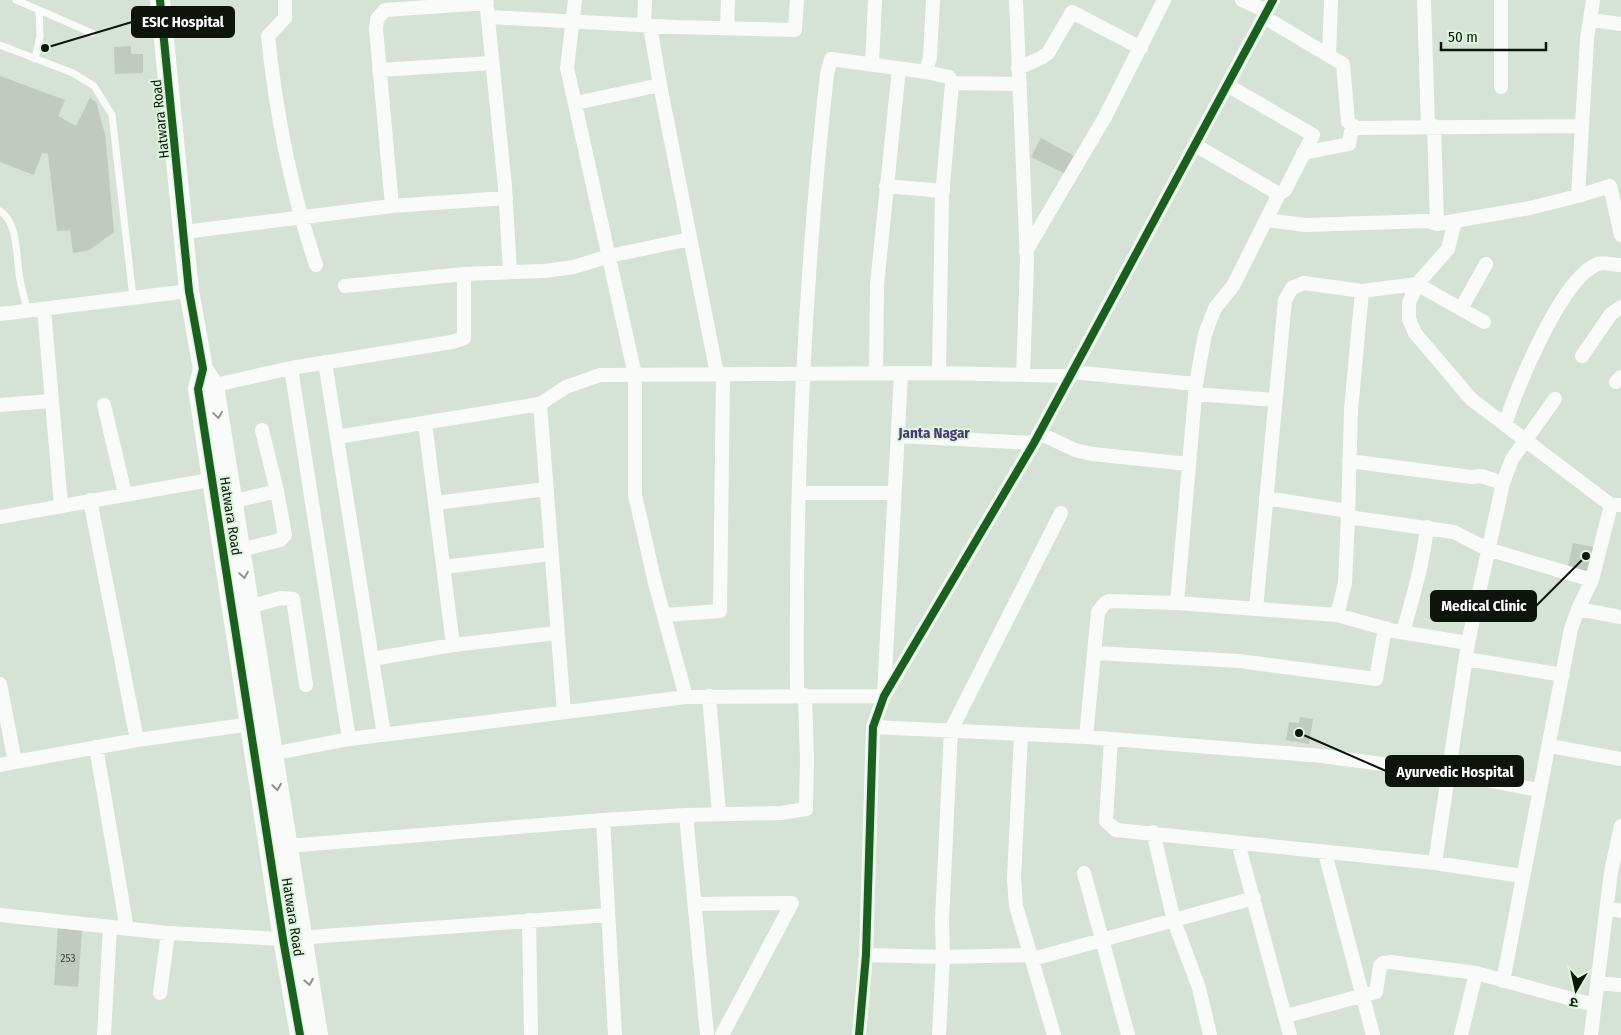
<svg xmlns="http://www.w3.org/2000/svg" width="1621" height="1035" font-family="'Fira Sans Condensed','Noto Sans Devanagari',sans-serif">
<rect width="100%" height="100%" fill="#d6e2d6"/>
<!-- building -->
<path fill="#c0cac0" d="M131,46v8h12v19l-28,1 -1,-27z
M0,76l65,24 -7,16 18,10 14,-28 6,4 9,32 9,98 -24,18 -17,3 -3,-23 -13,1 -9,-77 -6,-1 -8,22 -34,-13z
M1041,138l37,20 -10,17 -37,-18z
M1573,543l24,5 -6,27 -24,-5z
M1300,717l13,2 -4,25 -23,-4 3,-18 10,1z
M58,928l24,2 -4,57 -24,-2z"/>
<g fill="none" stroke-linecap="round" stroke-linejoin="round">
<!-- lane -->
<path stroke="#f9fbf9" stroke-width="7" d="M16,0l76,33
M0,45l73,28 21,13 18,29 21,182
M35,59l5,-23 -1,-26
M0,211c19,12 16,49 20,69 2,11 5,21 8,31"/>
<!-- street -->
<path stroke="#f9fbf9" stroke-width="14" d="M285,0v18l-17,18c8,79 23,154 48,229
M575,0l-8,68 68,307v120l20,88 31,114
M1016,0l11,262 -4,113
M1242,0l25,11
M1424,0l4,126
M487,3l-102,7 -8,9 -1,10 16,177 114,-8
M487,9l18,178 5,85
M488,17l188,10 119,3 2,-30
M1264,17l79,47 5,58 9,6 225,-2
M1591,20l30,4
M644,25l1,-25
M650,26l10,59
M727,28l1,-28
M1329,55l2,-55
M872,64l3,-64
M1018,68l23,-10 7,-5 24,-41 69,36
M379,70l113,-7
M926,72l23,5 3,6 -10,113 -3,177
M952,83l68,1
M1227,85l86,50 -28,55 -6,4
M1501,87v-87
M576,103l84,-18 57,289
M1434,126l3,98
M1303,153l46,-9 3,-18
M886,186l57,5
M1578,196l32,-10 11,49
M1266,220l40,5 122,-4 9,3 93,-16 48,-12 9,-157 6,-39
M1455,221l-7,28 -31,35 -8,19v16l6,14 56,66 140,106h10
M184,232l208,-26
M1026,251l79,-134 59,-117
M345,286l119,-12
M1362,291l55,-7 67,38
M44,309l17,196
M1461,309l25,-45
M0,314l189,-23
M1582,356l29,-42 10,-7
M325,362l59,373
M291,368l58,371
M1072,372l124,12
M876,373l1,-88 22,-217
M1616,382l5,-5
M206,387l85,-19 161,-26 12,-4v-64l80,-3 30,-4 35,-11 81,-17
M1195,394l80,6
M540,404l24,308
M0,405l51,-4
M104,405l21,89
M425,423l28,222
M1505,424c12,-36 57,-148 93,-160 6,-2 16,1 23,1
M1039,433l36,17 17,4 97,10
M898,436l136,7
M337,437l203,-33 26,-17 34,-12 339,-2 132,3
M1349,461l122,16 10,-1 22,7
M799,493h95
M1266,498l82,13
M90,500l47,240
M231,502l46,-11
M436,503l110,-14
M0,517l221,-39
M240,550l40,-10 5,-5 -8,-44 -15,-61
M444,567l106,-13
M1592,580l19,-75
M1177,603l160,12 57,16 74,12
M249,607l32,-9 12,1 13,86
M1256,609l29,-309 7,-12 12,-5 58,8 -11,119 -3,107
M1578,609l43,8
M665,615l55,-4 3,-237
M1337,615l8,-32 3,-66 106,15 33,17 105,31 -14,29 -7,20 -68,352
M1403,632c10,-35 20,-69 24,-105
M1096,653l143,8 137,18 9,-51
M372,659l81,-14 104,-12
M1466,659l97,16
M0,684l15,78 122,-22 114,-16
M884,693l17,-319
M797,695c-2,-207 7,-414 30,-621l4,-15 95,13 4,-15 3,-57
M709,696l10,117
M873,727l213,10 236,19 128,17 88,17
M1021,734l-7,144 2,28 38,129
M1086,737l12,-125 7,-9 4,-2 68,2 19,-219 9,-50 10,-26 18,-22 46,-92 -84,-49
M1111,739l-5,82 10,9 319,33 87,13
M1550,746l71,13
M96,747l31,182
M266,755l83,-16 337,-42 198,-1
M0,765l15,-3
M686,815l95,-2 25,-4 1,-50 -2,-64
M603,820l12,215
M1153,832l21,89 25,67 11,47
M1238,843l52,192
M287,846l316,-26 83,-5 21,220
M1325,853l48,182
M1435,863l33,-220 35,-160 9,-24 43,-60
M1084,873l44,162
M695,904l97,-1 -70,132
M1607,908l14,3
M0,915l168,18 115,6 325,-24
M529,920l2,115
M866,955l77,2 86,-2
M1033,959l221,-61
M1476,973l118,32
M1597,983l24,2
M160,993l8,-60
M1286,1016l90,-24 4,-26 3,-3 8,-1 85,11 -15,62
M104,1035l6,-108
M859,1035l7,-80 7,-228 11,-31 150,-253 239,-443
M939,1035l4,-78 -1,-37 9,-190 110,-217
M1591,1035l20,-163 10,-46"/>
<!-- secondary -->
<path stroke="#f9fbf9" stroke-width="20" d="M160,0l29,291 14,78 -5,20 85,550 17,96
M203,369l11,17 104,649"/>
<defs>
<path id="cycleway" d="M160,0l29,291 14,78 -5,20 85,550 17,96
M859,1035l7,-80 7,-228 11,-31 150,-253 239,-443"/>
</defs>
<!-- cycleway casing -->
<use href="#cycleway" stroke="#ddf5dd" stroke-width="11"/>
<!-- cycleway -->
<use href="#cycleway" stroke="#1b5e20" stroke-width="8"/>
</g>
<!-- one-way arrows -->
<defs><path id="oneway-chevron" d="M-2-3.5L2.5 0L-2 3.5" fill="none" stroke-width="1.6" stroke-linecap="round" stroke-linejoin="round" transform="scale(1.25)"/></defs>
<g stroke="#8e938e">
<use href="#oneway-chevron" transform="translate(218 415) rotate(82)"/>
<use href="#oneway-chevron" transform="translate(244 575) rotate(81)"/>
<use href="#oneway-chevron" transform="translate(277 787) rotate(81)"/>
<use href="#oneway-chevron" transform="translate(309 982) rotate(80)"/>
</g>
<g text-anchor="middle" stroke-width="4" stroke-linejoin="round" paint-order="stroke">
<!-- number labels -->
<g font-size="11" fill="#3a423a">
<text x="68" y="962">253</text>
</g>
<!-- street labels -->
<g font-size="14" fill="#0c140c" stroke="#ddf5dd">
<text transform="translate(160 119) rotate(-96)" y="5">Hatwara Road</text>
<text transform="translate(231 516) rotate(81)" y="5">Hatwara Road</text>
<text transform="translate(293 917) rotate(81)" y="5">Hatwara Road</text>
</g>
<!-- neighbourhood labels -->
<g font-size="15" font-weight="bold" fill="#4b3975" stroke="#ddf5dd">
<text x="934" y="438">Janta Nagar</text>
</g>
</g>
<!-- callouts -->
<path fill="none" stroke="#0c140c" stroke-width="2" d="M45 48L132 22M1586 556L1536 606M1299 733L1386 771"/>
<g fill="#0c140c" stroke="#ddf5dd" stroke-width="2">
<circle cx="45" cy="48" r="5"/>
<circle cx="1586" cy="556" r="5"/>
<circle cx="1299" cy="733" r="5"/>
</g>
<g fill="#0c140c" stroke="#0c140c" stroke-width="2">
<rect x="132" y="7" width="102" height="30" rx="5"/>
<rect x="1431" y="591" width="105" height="30" rx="5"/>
<rect x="1386" y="756" width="137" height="30" rx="5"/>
</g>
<g font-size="15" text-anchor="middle" font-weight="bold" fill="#fff">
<text x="183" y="27">ESIC Hospital</text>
<text x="1484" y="611">Medical Clinic</text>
<text x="1455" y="777">Ayurvedic Hospital</text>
</g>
<!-- north arrow -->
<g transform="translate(1576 990) rotate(189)" stroke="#ddf5dd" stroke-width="4" paint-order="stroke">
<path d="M0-4L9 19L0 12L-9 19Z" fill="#0c140c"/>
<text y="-8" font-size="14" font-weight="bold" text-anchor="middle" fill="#0c140c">उ</text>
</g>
<!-- scale -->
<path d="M1441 42v8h105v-8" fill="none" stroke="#0c140c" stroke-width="2.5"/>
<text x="1448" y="42" font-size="15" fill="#0c140c" stroke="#ddf5dd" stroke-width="4" paint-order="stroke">50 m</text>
</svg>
